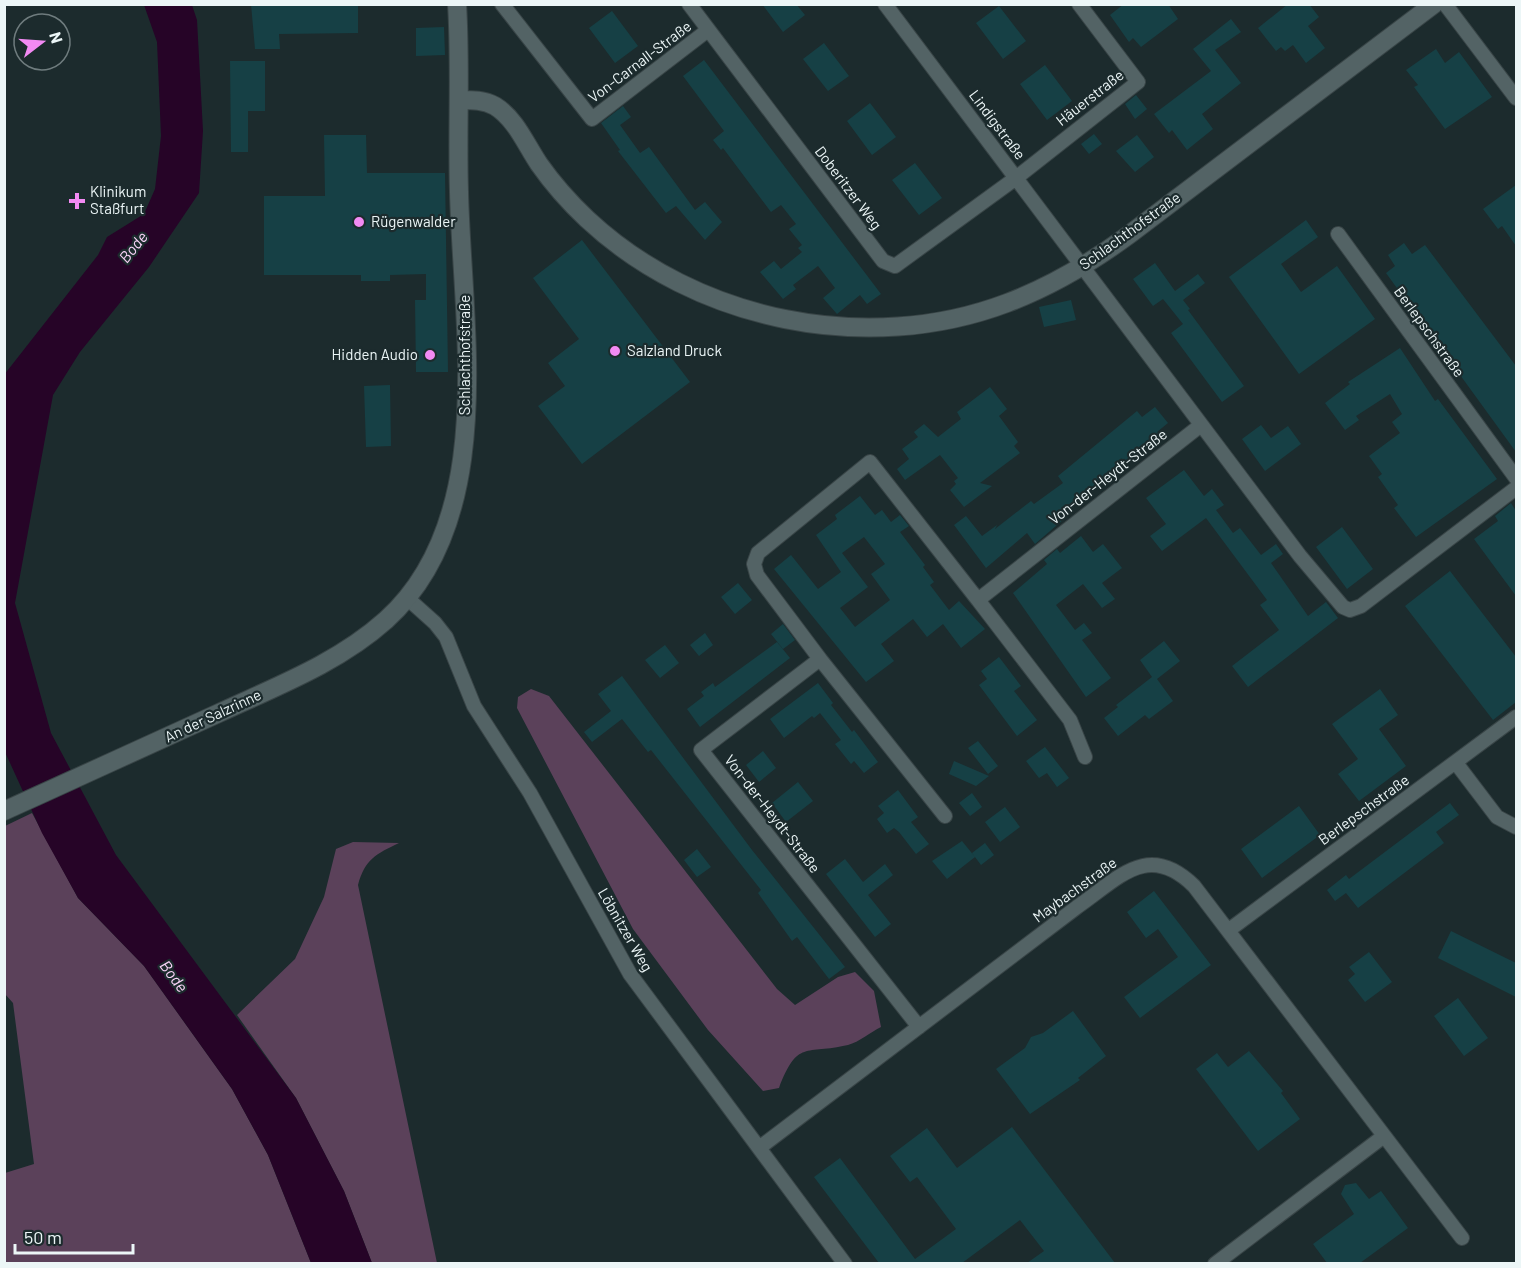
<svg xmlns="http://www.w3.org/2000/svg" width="1521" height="1268" font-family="Barlow,sans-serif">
<rect width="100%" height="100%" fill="#1c2b2d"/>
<!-- green -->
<path fill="#5b415a" d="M531,689l18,7 228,293 18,16 43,-28 17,-5 19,19 7,36c-10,5 -22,15 -33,18 -43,10 -50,-6 -69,43l-16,3 -55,-61 -75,-101 -116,-221 1,-11z
M32,813l46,85 66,68 88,123 36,66 43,108 -306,1v-91l29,-9 -21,-161 -8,-9v-168z
M353,842l46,1c-23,11 -34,16 -41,42l79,378h-65l-28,-72 -48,-93 -59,-83 58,-56 29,-62 12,-48z"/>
<!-- water -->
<path fill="#260427" d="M144,5h48l5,15 6,111 -4,62 -50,74 -69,85 -27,43 -38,208 36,130 65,122 180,243 48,93 28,72h-61l-43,-108 -36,-66 -88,-123 -66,-68 -36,-65 -37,-81 -1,-377 94,-120 9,-18 37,-23 11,-25 6,-53 -4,-94z"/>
<!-- building -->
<path fill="#164045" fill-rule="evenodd" d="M251,4h107v29l-79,1 1,15h-25z
M762,4h34l9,11 -22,17z
M1124,4h44l10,15 -37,28 -8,-9 -4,4 -19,-27z
M1288,4h21l10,13 -11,9 17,22 -19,15 -13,-18 -8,6 -4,-4 -5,4 -18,-23z
M999,6l27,35 -23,18 -27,-36z
M612,11l26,35 -23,17 -26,-35z
M1231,19l10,13 -26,18 26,33 -39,31 11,15 -26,21 -15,-20 -3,3 -15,-19 57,-43 -18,-22z
M444,27l1,28 -29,1v-28z
M824,43l25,33 -21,15 -25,-32z
M1436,49l9,14 14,-11 33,45 -47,32 -31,-42 4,-2 -12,-15z
M704,60l177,234 -14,10 -7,-9 -23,19 -14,-16 12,-10 -17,-22 -25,19 3,4 -13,10 -23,-27 14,-11 7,8 21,-17 -4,-4 4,-3 -13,-16 7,-5 -15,-19 -10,7 -48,-64 -2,2 -8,-10 11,-9 -41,-55z
M230,61h35v50h-17v41h-17z
M1045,65l27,36 -25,19 -27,-36z
M1136,95l11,14 -12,10 -10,-15z
M870,103l26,34 -24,18 -25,-34z
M623,106l8,11 -11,8 20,28 9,-6 46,63 10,-8 17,20 -17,18 -29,-34 -10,7 -48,-62 2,-1 -19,-27z
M1094,134l8,10 -13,10 -8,-10z
M324,135h42l1,38h78l3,199h-32l-1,-72h11v-26l-36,1v6h-29v-6h-97v-79h61z
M1137,135l17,22 -19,15 -19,-21z
M915,163l27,35 -23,17 -27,-35z
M1516,185v61l-14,-20 -4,3 -15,-20z
M1306,220l12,17 -37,27 20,28 36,-26 38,53 -76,55 -70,-97z
M582,240l108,142 -108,82 -44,-58 27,-20 -17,-23 31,-24 -46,-61z
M1404,243l8,11 13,-9 91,121v86l-130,-179 9,-7 -7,-11z
M1155,263l20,28 23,-17 7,9 -22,17 7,9 -2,1 56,76 -22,16 -51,-69 12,-9 -20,-25 -10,7 -20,-27z
M1071,300l5,20 -32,7 -5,-20z
M1400,348l35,53 3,-2 59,80 -81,58 -22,-29 4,-3 -20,-28 4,-3 -13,-18 31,-23 -8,-11 10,-8 -12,-20 -34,22 3,4 -14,10 -20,-27 25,-19 -2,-2z
M390,385l1,61 -25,1 -2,-61z
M990,387l17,22 -8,7 19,26 -4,4 6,7 -40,30 12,3 -28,21 -14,-17 6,-6 -2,-3 4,-3 -18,-23 -35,25 -8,-11 12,-10 -7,-10 16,-12 -4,-5 10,-8 14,13 23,-18 -4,-7z
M1155,407l13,16 -11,9 4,4 -101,77 4,6 -29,25 -8,-11 -41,35 -32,-43 12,-9 16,20 15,-11 -2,4 36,-28 3,3 29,-21 -5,-7 79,-65 5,6z
M1261,425l10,13 17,-12 13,18 -36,27 -23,-32z
M1184,470l20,26 8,-7 12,16 -8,5 17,23 7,-5 21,27 15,-11 7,10 -12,9 37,53 18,-14 12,16 -90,69 -16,-21 47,-36 -19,-25 7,-5 -61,-82 -44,33 -12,-15 16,-12 -20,-26z
M860,496l15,19 7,-5 9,12 9,-7 9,11 -9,6 25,33 -2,2 11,15 -4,3 19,25 10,-9 26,28 -24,19 -18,-24 -16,13 -14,-18 -32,25 13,17 -28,21 -92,-113 17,-14 27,34 23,-17 -25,-37 21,-16 -2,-4zM864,537l21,27 -14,10 19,26 -35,27 -15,-19 28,-21 -26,-34z
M1511,503l5,8v85l-42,-57 24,-18 -3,-5z
M1342,527l31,42 -26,20 -31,-42z
M1081,536l12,16 10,-8 19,24 -20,15 13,16 -13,9 -19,-24 -27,21 19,25 9,-7 8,10 -10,7 29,38 -25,19 -73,-104 34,-29 -3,-4 13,-11 3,4z
M1450,571l66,86v45l-23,18 -88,-114z
M738,583l14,17 -17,14 -14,-17z
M783,624l12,16 -12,9 -12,-15z
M705,633l8,12 -14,11 -9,-11z
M1164,641l16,20 -23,18 16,22 -24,18 -4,-4 -27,21 -14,-18 14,-11 -2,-2 36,-28 -12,-17z
M777,642l13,16 -90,69 -13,-18 17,-13 -3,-4 12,-9 2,4z
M665,645l14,18 -19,15 -15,-18z
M999,657l22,29 -7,5 23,29 -20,16 -38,-51 8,-6 -6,-8z
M622,676l130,174 93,117 -16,12 -32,-42 -5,4 -34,-48 3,-3 -110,-140 -3,2 -26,-33 -30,23 -8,-10 27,-21 -13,-17z
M818,683l15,20 -2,2 21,27 2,-2 24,32 -14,11 -10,-12 -3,3 -16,-20 6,-4 -21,-27 -6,5 -2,-2 -28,22 -14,-19z
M1380,689l18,26 -19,14 27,37 -47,35 -21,-27 20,-15 -26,-35z
M978,741l20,25 -10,8 -20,-26z
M1045,747l24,31 -12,9 -10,-14 -8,5 -13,-17z
M763,751l13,17 -17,14 -13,-17z
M954,761l35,15 -13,10 -27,-12z
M798,782l15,19 -27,21 -14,-19z
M898,790l20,27 -7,5 18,22 -13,10 -17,-22 -5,-4 -7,5 -10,-14 7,-6 -6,-7z
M972,793l10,14 -12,9 -11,-13z
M1450,803l9,12 -23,17 8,11 -86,65 -12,-15 -11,8 -8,-11 19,-15 3,4z
M1299,806l21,29 -58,43 -21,-29z
M1005,807l15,20 -20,15 -15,-20z
M962,841l13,16 -28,22 -15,-18z
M985,843l9,12 -13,10 -9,-12z
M697,849l14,18 -14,10 -13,-17z
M845,859l18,23 22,-18 8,11 -25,20 23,29 -16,13 -49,-63z
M1154,891l57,74 -71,53 -16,-21 54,-40 -20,-28 -12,9 -19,-26z
M1451,931l65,32v34l-78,-39z
M1369,952l23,30 -27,20 -17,-22 7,-6 -6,-7z
M1458,998l30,40 -24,18 -30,-40z
M1073,1011l33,45 -28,22 2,2 -50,34 -34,-45 29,-21 6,-11 12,-4z
M1249,1051l34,40 -2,2 19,26 -42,32 -62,-82 21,-16 11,14z
M1012,1127l103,136h-88l17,-12 -24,-31 -58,43h-83l-65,-86 26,-19 75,101 41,-30 -39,-52 -7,5 -20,-26 37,-28 30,40z
M1356,1183l13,16 12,-8 27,37 -48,35h-33l-14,-19 41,-30 -13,-20 4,-9z"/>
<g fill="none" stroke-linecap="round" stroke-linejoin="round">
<defs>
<path id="street" d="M502,4l90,115 116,-89
M689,4l194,257 12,5 121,-88 122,-96 -59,-78
M885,4l415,552 43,51 7,3 11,-4 155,-118
M1445,4l71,94
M1338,234l178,244
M406,597l29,26 11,14 28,69 56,87 100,181 215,290
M978,600l92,120 15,37
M820,659l125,157
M1456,763l41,54 19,10
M1229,930l287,-213
M919,1027l-218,-277 119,-91 -63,-84 -3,-11 4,-11 112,-91 108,138 223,-175
M759,1148l318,-241c42,-29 71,-66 117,-21l268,352
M1215,1264l169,-128"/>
<path id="secondary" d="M460,100c13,0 24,0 35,6 21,13 31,39 44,58 14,20 30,38 48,55 109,102 280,137 420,84 45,-17 85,-41 123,-69l304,-230
M4,811c72,-33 143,-65 215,-98 58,-27 119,-50 167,-93 113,-102 76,-294 73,-428 -2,-63 2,-125 -2,-188"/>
</defs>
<!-- street casing -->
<use href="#street" stroke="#394547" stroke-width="16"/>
<!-- secondary casing -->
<use href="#secondary" stroke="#394547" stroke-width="20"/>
<!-- street -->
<use href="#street" stroke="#536365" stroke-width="14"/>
<!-- secondary -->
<use href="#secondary" stroke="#536365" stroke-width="18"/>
</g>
<!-- markers -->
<g fill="#f28af3" stroke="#1c2b2d" stroke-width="2">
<path d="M74 192h6v6h6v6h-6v6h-6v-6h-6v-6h6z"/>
<circle cx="359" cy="222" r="6"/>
<circle cx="615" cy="351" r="6"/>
<circle cx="430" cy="355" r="6"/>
</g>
<g text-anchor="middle" stroke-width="4.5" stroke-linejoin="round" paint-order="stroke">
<!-- street labels -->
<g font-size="15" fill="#ecf6f7" stroke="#1c2b2d">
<text transform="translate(640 62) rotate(-37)" y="5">Von-Carnall-Straße</text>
<text transform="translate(1090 98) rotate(-38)" y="5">Häuerstraße</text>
<text transform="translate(997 125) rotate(53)" y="5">Lindigstraße</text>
<text transform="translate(848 188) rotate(53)" y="5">Doberitzer Weg</text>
<text transform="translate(1130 231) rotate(-36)" y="5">Schlachthofstraße</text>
<text transform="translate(1429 332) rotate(54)" y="5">Berlepschstraße</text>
<text transform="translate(465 355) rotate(-90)" y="5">Schlachthofstraße</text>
<text transform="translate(1108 477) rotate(-38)" y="5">Von-der-Heydt-Straße</text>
<text transform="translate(213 716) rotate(-25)" y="5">An der Salzrinne</text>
<text transform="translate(1364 810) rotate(-36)" y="5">Berlepschstraße</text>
<text transform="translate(772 814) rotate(52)" y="5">Von-der-Heydt-Straße</text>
<text transform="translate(1075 890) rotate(-36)" y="5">Maybachstraße</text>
<text transform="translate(625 930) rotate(60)" y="5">Löbnitzer Weg</text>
</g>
<!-- poi labels -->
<g font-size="15" fill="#ecf6f7" stroke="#1c2b2d" text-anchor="start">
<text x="90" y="197">Klinikum<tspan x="90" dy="17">Staßfurt</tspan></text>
<text x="371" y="227">Rügenwalder</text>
<text x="627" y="356">Salzland Druck</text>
<text x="418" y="360" text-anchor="end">Hidden Audio</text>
</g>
<!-- water labels -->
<g font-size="16" font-style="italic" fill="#fbd5fa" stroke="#1c2b2d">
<text transform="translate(133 247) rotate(-51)" y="6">Bode</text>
<text transform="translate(174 976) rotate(53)" y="6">Bode</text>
</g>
</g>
<!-- border -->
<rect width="1521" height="1268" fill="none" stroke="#ecf6f7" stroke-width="12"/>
<!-- north arrow -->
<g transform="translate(42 42) rotate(73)"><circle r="28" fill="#1c2b2d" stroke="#6f7c7e" stroke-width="1.5"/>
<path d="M0-4.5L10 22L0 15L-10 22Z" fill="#f28af3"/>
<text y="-9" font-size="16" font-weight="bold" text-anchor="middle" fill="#ecf6f7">N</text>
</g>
<!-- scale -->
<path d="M15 1244v9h118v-9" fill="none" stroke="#ecf6f7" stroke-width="3"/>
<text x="24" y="1244" font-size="18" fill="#ecf6f7" stroke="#1c2b2d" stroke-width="4.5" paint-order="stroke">50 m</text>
</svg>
